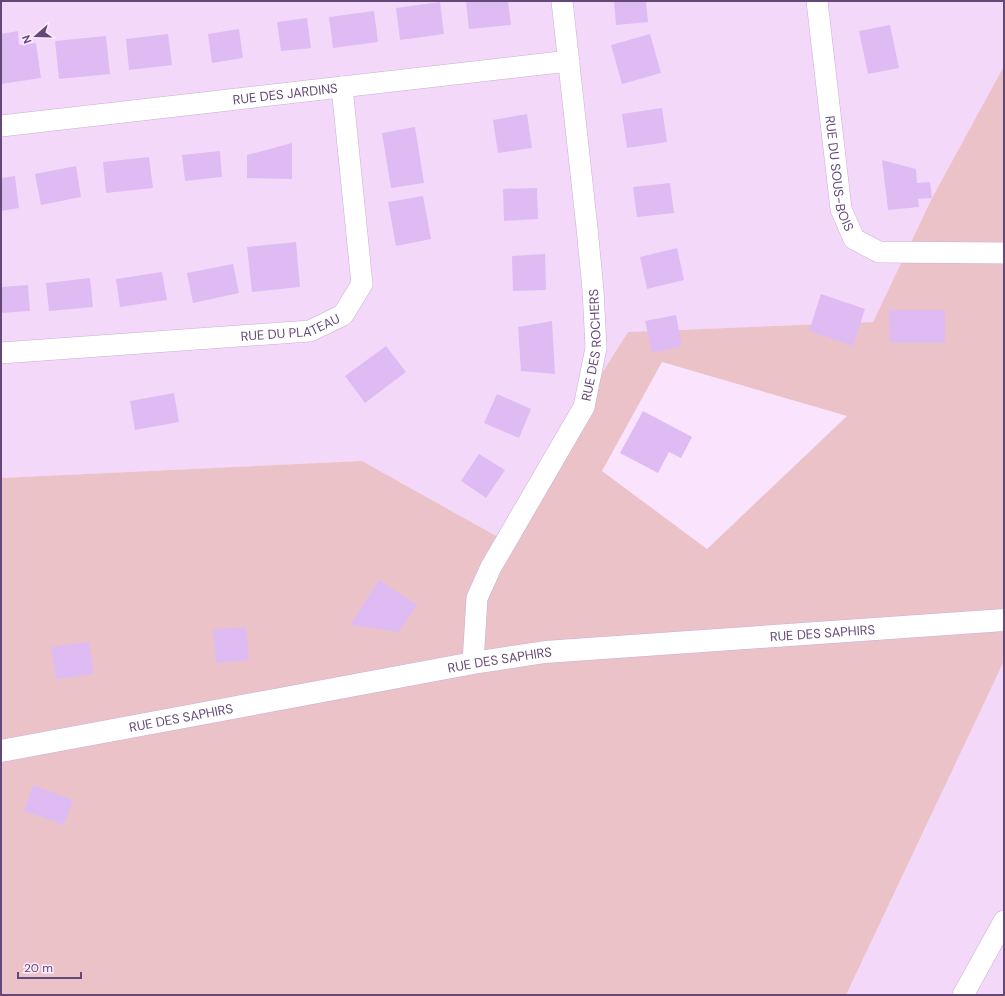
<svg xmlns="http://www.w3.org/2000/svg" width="1005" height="996" font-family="'DM Sans',sans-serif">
<rect width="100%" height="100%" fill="#fae4fd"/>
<!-- residential -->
<path fill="#f4d8fa" d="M1,1h1003v65l-72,132 -59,124 -245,10 -130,205 -136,-76 -361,17z
M1004,661v334h-158l157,-332z"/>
<!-- green -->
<path fill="#ecc2c9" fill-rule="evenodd" d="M1004,66v595l-158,334h-845v-517l361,-17 136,76 130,-205 245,-10 59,-124zM662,362l185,54 -140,133 -105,-78z"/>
<!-- building -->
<path fill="#dfbbf4" d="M466,1h42l3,24 -42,4z
M614,1h32l2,21 -32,3z
M440,2l4,32 -44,6 -4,-32z
M374,11l4,31 -45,6 -4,-31z
M307,18l4,30 -30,3 -4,-29z
M890,25l9,43 -31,6 -9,-43z
M239,29l4,29 -31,5 -4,-29z
M18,31l1,14 17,-2 5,35 -40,6v-50z
M168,34l4,31 -43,5 -3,-31z
M650,34l11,39 -39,11 -11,-39z
M106,36l4,38 -51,5 -4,-38z
M662,108l5,34 -40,6 -5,-34z
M527,114l5,34 -34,5 -5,-33z
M415,127l9,56 -33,5 -9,-55z
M292,143v36l-45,-1v-23z
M220,151l2,26 -37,4 -3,-26z
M149,157l4,31 -47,5 -3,-31z
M882,160l34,9 1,14 13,-1 2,16 -14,1 1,8 -31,3z
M76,166l5,31 -40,8 -6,-31z
M15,176l4,32 -18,3v-33z
M670,183l4,30 -37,4 -4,-30z
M537,188l1,31 -34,2 -1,-32z
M423,196l8,43 -35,7 -8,-44z
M296,242l4,45 -48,5 -5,-45z
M677,248l7,32 -37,9 -7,-32z
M545,254l1,36 -33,1 -1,-35z
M233,264l6,29 -46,10 -6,-30z
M162,272l5,28 -47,7 -4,-28z
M90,278l3,29 -44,4 -3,-28z
M28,285l2,26 -29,2v-26z
M821,294l44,15 -12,37 -44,-15z
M889,310h56v33h-55z
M676,315l6,31 -30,7 -7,-32z
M552,321l3,53 -34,-3 -3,-44z
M386,346l20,26 -41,31 -20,-27z
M174,393l5,29 -44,8 -5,-29z
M497,394l34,15 -12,29 -35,-15z
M643,411l49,26 -11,21 -12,-6 -11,21 -38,-20z
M479,454l26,16 -19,28 -25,-17z
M379,580l38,25 -18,27 -49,-7z
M246,627l3,33 -33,3 -3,-34z
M89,642l5,32 -38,5 -5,-32z
M33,785l40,15 -9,25 -40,-14z"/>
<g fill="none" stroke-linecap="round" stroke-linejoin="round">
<defs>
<g id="minor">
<path id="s1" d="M817,1l24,208 13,30 25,13 125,1"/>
<path id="s2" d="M1,126l568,-65"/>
<path id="s3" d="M1,353l309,-22 33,-16 19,-31 -20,-197"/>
<path id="s4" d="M473,663l4,-65 14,-31 93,-160 12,-59 -3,-58 -6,-62 -25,-227"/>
<path d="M963,995l41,-74"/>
</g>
<g id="tertiary">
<path id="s5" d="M1,751l472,-88 72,-11 459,-32"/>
</g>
</defs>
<!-- minor casing -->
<use href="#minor" stroke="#c9afd4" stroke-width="22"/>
<!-- tertiary casing -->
<use href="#tertiary" stroke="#c9afd4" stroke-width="23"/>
<!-- minor -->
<use href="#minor" stroke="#fff" stroke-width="21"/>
<!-- tertiary -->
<use href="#tertiary" stroke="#fff" stroke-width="22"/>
</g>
<g text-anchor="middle" stroke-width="3.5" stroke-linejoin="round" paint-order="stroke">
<!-- street labels -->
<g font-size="13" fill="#644877" stroke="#fcecff">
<text dy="5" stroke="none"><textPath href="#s2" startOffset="286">RUE DES JARDINS</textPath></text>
<text dy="5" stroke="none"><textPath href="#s1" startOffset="174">RUE DU SOUS-BOIS</textPath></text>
<text dy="5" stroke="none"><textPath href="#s3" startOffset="291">RUE DU PLATEAU</textPath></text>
<text dy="5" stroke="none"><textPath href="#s4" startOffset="347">RUE DES ROCHERS</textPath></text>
<text dy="5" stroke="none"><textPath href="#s5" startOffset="831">RUE DES SAPHIRS</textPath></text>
<text dy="5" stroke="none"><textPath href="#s5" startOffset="507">RUE DES SAPHIRS</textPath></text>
<text dy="5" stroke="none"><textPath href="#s5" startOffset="183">RUE DES SAPHIRS</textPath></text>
</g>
</g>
<!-- border -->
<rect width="1005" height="996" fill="none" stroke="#644877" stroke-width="4"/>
<!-- north arrow -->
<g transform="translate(36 36) rotate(250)" stroke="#fcecff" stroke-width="3" paint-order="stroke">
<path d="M0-3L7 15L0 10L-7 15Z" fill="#644877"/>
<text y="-6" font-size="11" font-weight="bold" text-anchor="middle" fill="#644877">N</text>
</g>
<!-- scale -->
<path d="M18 972v6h63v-6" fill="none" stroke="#644877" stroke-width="2"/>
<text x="24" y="972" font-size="12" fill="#644877" stroke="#fcecff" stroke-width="3" paint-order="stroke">20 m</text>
</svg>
